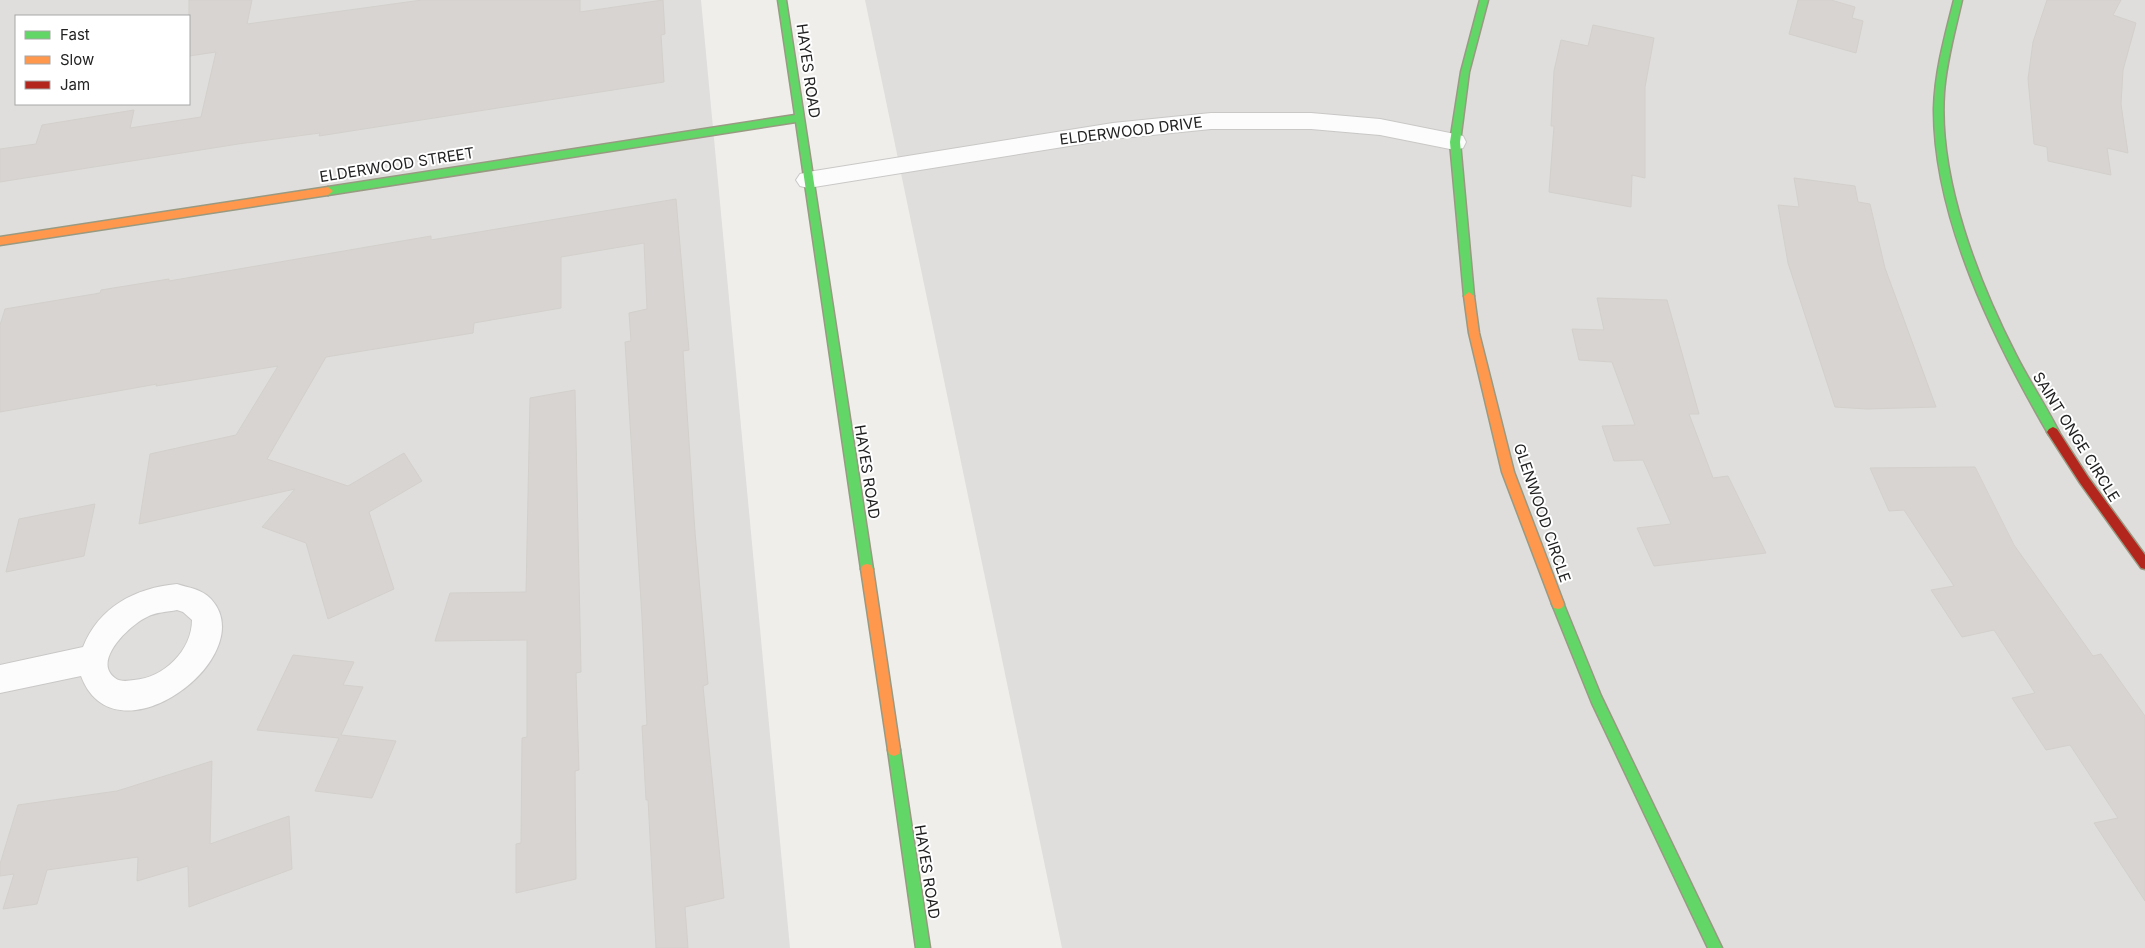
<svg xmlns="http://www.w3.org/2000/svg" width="2145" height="948" font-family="Inter,sans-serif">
<rect width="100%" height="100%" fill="#f0eeeb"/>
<!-- residential -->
<path fill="#dfdedc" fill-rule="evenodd" d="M0,0h701l89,948h-790zM16,16h173v88h-173z
M865,0h1280v948h-1083z"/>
<!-- building -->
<path fill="#d7d4d2" stroke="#d3d0cc" d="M189,0h63l-5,24 175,-24h158v12l83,-12 2,34 -4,1 3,47 -345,54 1,-3 -82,11 -238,38v-33l36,-5 6,-19 92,-15 -4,18 71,-11 15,-65 -27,4z
M1798,0h33l24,7 -3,11 11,3 -7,32 -67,-19z
M2047,0h74l-8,15 23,8 -13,47 -2,34 7,49 -21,-5 4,27 -63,-14 -1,-14 -13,-3 -6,-65 5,-37z
M1593,25l61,13 -9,49v91l-13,-3 -1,32 -82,-15 5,-66h-3l3,-55 7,-31 27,6z
M1794,178l61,8 3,16 12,2 15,64 51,139 -69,2 -32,-2 -47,-144 -10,-58 21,2z
M676,199l13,151 -6,1 12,181 13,152 -5,2 21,212 -39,9 3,41h-32l-8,-148h-2l-4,-74 5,-1 -5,-107 -17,-276 6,-1 -2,-28 18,-4 -3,-66 -83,14v51l-87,15 -1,10 -147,24 -59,102 81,27 56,-33 18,28 -53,31 25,77 -66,30 -22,-76 -44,-16 33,-38 -156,35 11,-70 86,-19 42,-69 -122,20 1,-2 -157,28v-87l5,-16 95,-16 1,-3 68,-11v2l262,-45v4z
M1597,298l70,2 32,114h-10l24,64 15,-2 38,77 -112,13 -17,-38 34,-4 -28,-64 -29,1 -12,-35 33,-1 -23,-63 -33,-2 -7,-31 32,1z
M575,390l6,282 -5,1 3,97 -4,1 1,108 -60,14v-49l5,-1 1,-105 5,-1v-97l-92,1 15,-48 76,-1 4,-194z
M1975,467l39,78 79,111 8,-2 44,62v185l-51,-78 24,-5 -48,-73 -24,5 -34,-52 23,-5 -41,-63 -32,7 -31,-47 23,-4 -50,-76 -15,1 -19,-43z
M95,504l-11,52 -78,16 13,-53z
M293,655l61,7 -11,23 20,2 -22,48 55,6 -24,57 -57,-7 24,-53 -82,-8z
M212,761l-2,83 79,-28 3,53 -103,38 -1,-41 -51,15 1,-24 -91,13 -10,34 -34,5 11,-35 -14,2v-12l18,-59 99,-14z"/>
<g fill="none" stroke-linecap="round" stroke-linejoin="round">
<defs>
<path id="street" d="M1211,113h100l69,6 75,15 8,2 3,6 -3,6 -8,2 -75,-15 -69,-6h-100l-98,10 -305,49 -8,-2 -4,-6 4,-6 8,-2 305,-49z
M177,584c12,4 25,5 34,15 52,57 -96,168 -130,77l-81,17v-28l83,-18c16,-40 52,-59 94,-63zM177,610l6,2 9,8c0,30 -28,58 -58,60 -6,1 -14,2 -19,-2 -24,-17 16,-54 32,-61 9,-5 20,-5 30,-7z"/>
<path id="fast" d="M778,0h8l87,569 -2,4 -4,1 -4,-1 -2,-4 -65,-447 -468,73 -5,-4 5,-4 467,-72z
M1480,0h8l-19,72 -9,70 14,154 -5,4 -5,-4 -14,-154 11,-70z
M1954,0h8c-7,31 -16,62 -18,93 -6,85 34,188 72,262 13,26 30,51 43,77l-2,3h-8c-54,-93 -116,-217 -115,-327 1,-37 11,-72 20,-108z
M1558,599l4,1 39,96 121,252h-14l-116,-245 -40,-99 2,-4z
M894,744l5,2 1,4 30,198h-14l-28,-198 1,-4z"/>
<path id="slow" d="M328,187l5,4 -5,4 -328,50v-8z
M1469,292l5,4 5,37 35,139 50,132 -2,4 -4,1 -4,-1 -2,-4 -50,-132 -33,-139 -5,-37z
M867,564l4,1 2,4 27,181 -1,4 -5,2 -5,-2 -1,-4 -27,-181 2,-4z"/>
<path id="jam" d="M2053,427l4,2 31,48 57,78v14l-4,-1 -61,-85 -33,-51 2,-3z"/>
</defs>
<!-- street casing -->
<use href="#street" stroke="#c9c8c7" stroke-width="2"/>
<!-- fast casing -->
<use href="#fast" stroke="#999a82" stroke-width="3"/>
<!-- slow casing -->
<use href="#slow" stroke="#999a82" stroke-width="3"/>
<!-- jam casing -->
<use href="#jam" stroke="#999a82" stroke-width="3"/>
<!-- street -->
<use href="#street" fill="#fdfcfc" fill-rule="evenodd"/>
<!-- fast -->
<use href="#fast" fill="#63d668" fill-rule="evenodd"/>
<!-- slow -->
<use href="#slow" fill="#ff974d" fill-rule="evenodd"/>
<!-- jam -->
<use href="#jam" fill="#b3261e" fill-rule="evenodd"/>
</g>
<g text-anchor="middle" stroke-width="4" stroke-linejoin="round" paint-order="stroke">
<!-- street labels -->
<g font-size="15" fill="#222" stroke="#fff">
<text transform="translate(808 71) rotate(82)" y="5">HAYES ROAD</text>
<text transform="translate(1131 131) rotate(-7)" y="5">ELDERWOOD DRIVE</text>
<text transform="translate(397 165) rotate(-9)" y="5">ELDERWOOD STREET</text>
<text transform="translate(2076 437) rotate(58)" y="5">SAINT ONGE CIRCLE</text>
<text transform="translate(867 472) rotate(81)" y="5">HAYES ROAD</text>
<text transform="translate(1542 513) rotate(71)" y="5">GLENWOOD CIRCLE</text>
<text transform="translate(927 872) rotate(81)" y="5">HAYES ROAD</text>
</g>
</g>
<!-- legend -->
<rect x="15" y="15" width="175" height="90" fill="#ffffff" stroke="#a7a7a7"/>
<rect x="25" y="31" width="25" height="8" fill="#63d668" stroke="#a7a7a7"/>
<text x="60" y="40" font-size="15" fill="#222222">Fast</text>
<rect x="25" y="56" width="25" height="8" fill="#ff974d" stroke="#a7a7a7"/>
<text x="60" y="65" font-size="15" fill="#222222">Slow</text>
<rect x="25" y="81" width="25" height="8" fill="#b3261e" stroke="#a7a7a7"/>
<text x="60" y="90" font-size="15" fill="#222222">Jam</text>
</svg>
